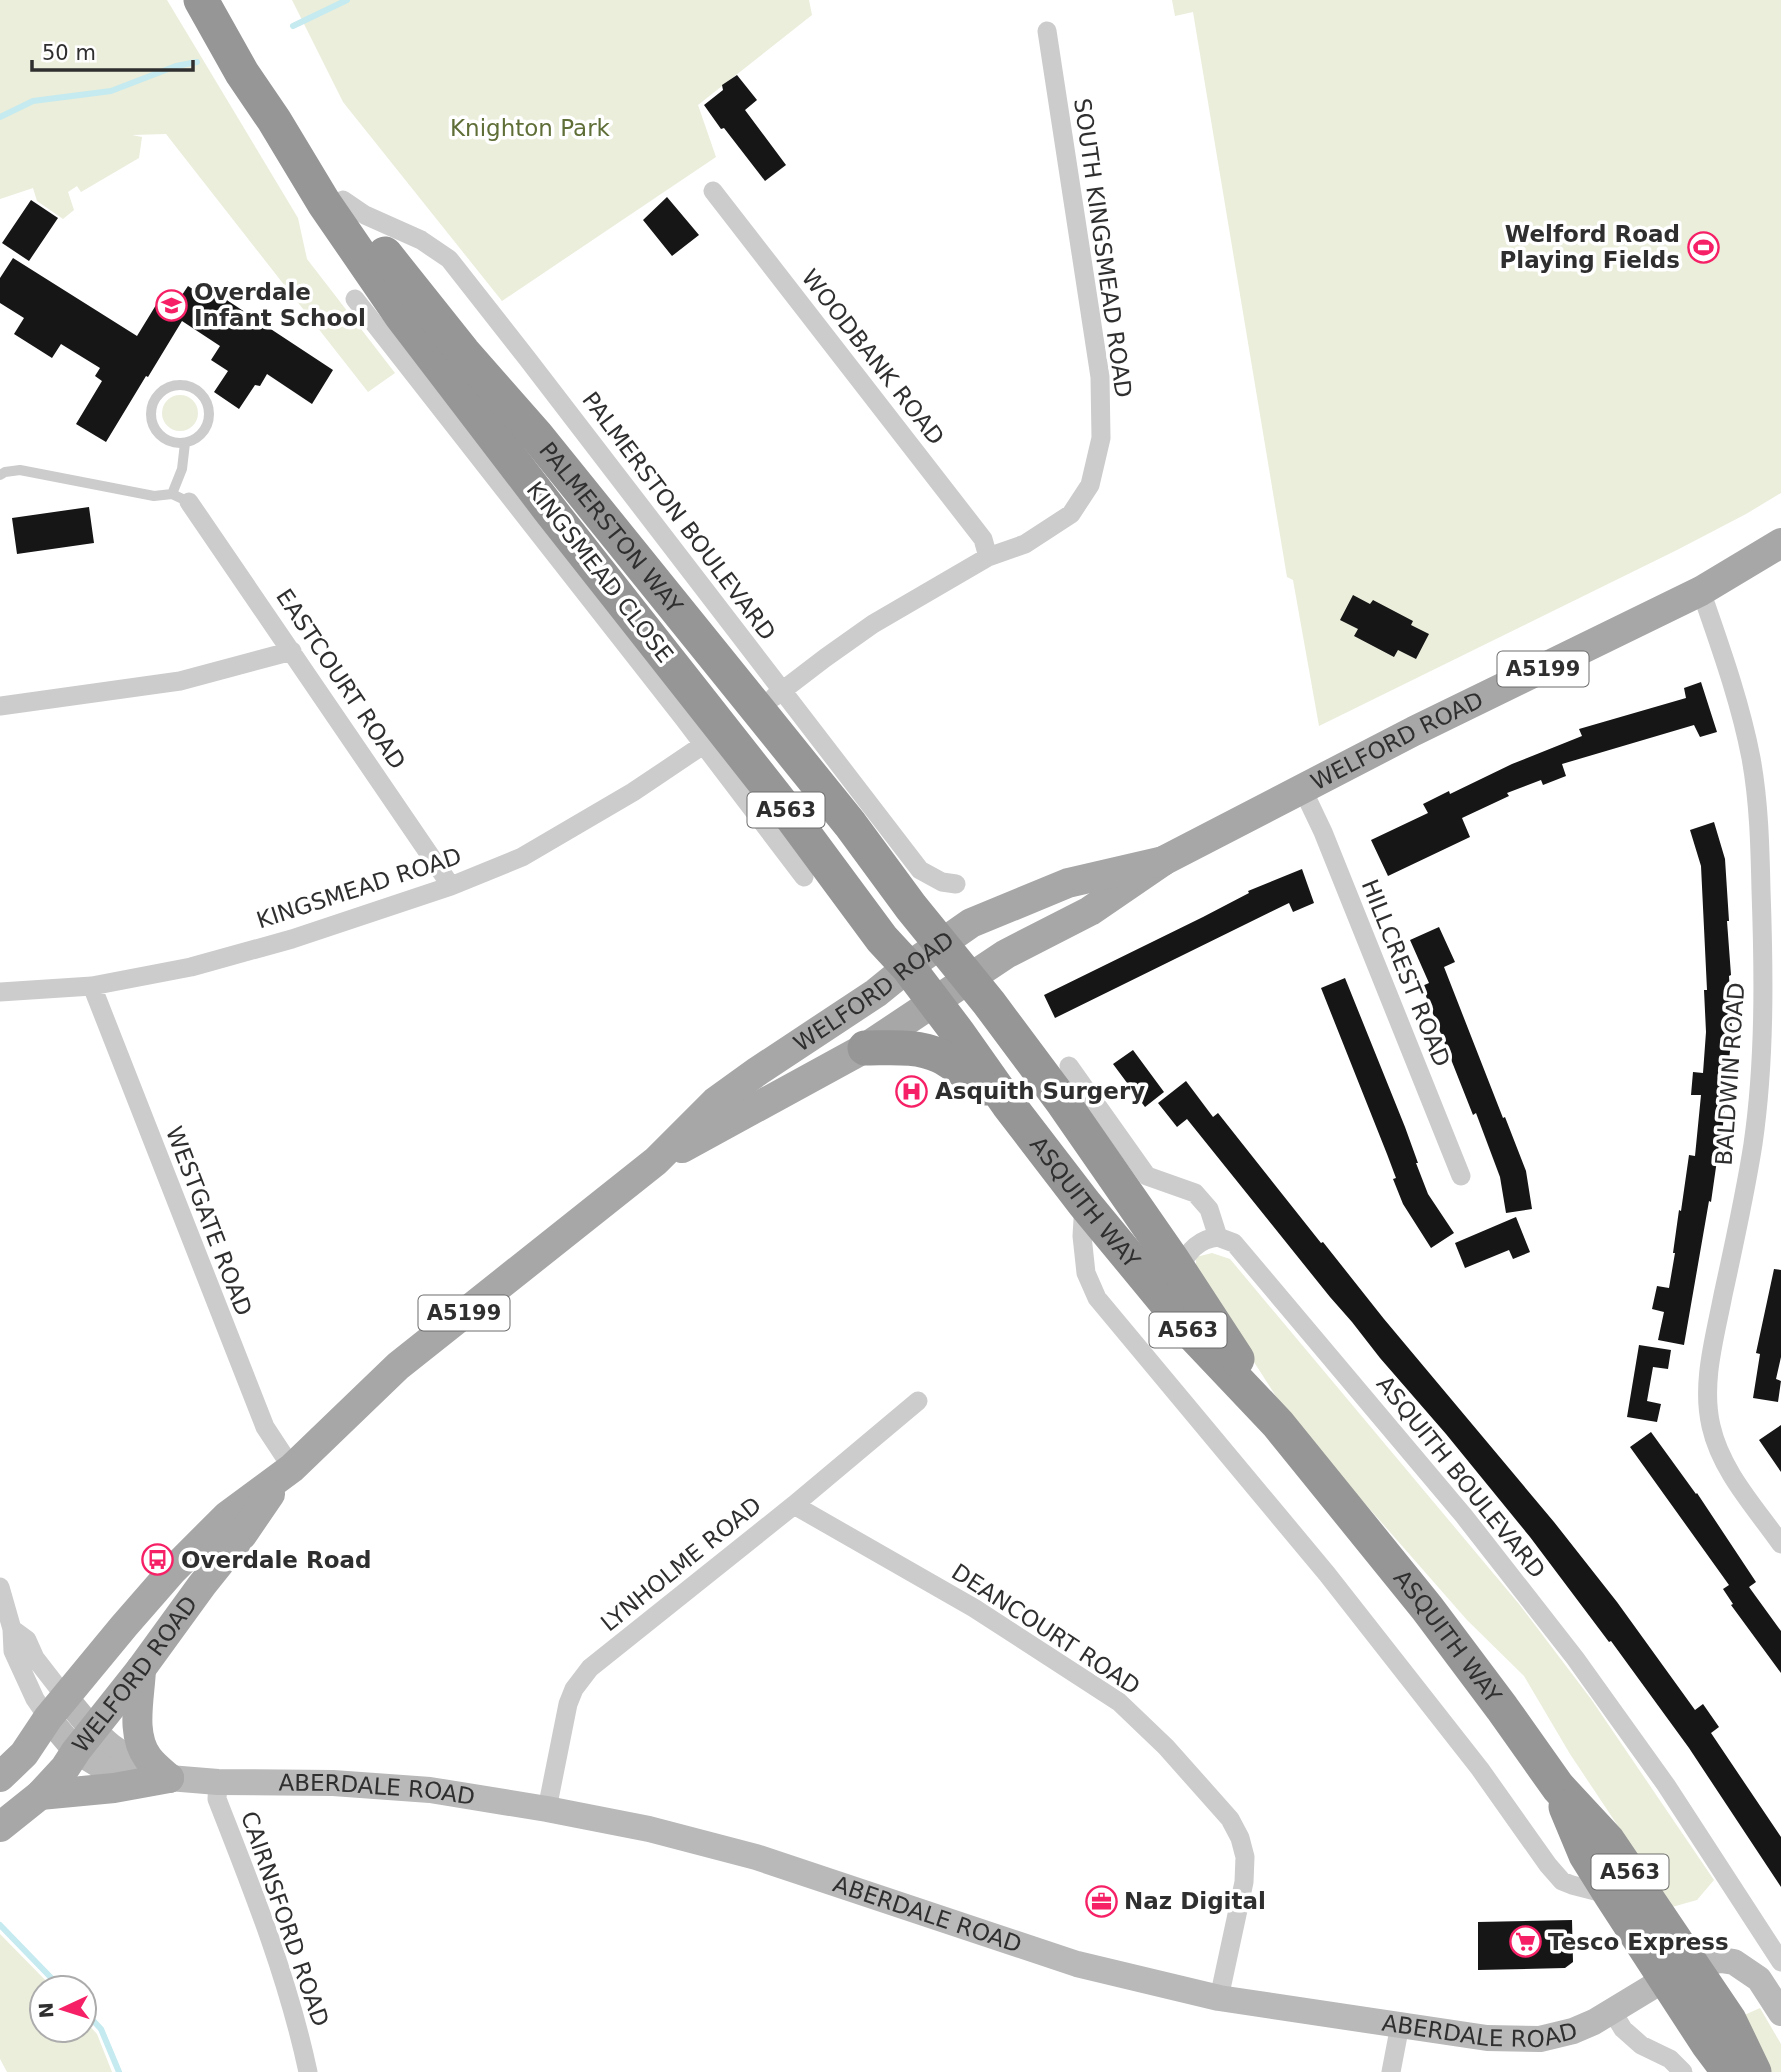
<svg xmlns="http://www.w3.org/2000/svg" width="1781" height="2072" font-family="'DejaVu Sans',sans-serif">
<rect width="100%" height="100%" fill="#fff"/>
<!-- green -->
<path fill="#eaeedb" d="M0,0h167l131,218 9,41 88,114 -27,19 -202,-258 -34,1 10,2 -3,21 -58,34 -4,-6 -9,6 6,18 -11,9 -26,-18 -4,-13 -33,11z
M292,0h517l3,15 -114,90 18,52 -214,144 -159,-199z
M1172,0h609v493l-35,21 -69,36 -358,176 -26,-146 -6,-3 -94,-565 -18,4z
M162 413a18 18 0 1 1 36 0a18 18 0 1 1-36 0Z
M1212,1253l18,6 289,345 72,95 123,181 -17,20 -25,7 -102,-153 -46,-78 -57,-56 -177,-202 -94,-146v-15z
M0,1934l53,54h-11v42h42v-10l13,14 15,38h-105l-7,-13z
M1760,2008l21,36v28h-10l-31,-55z"/>
<g fill="none" stroke-linecap="round" stroke-linejoin="round">
<!-- stream -->
<path stroke="#c5eaef" stroke-width="6" d="M293,26l54,-26
M0,117l33,-16 78,-10 65,-25 21,-4
M0,1925l61,63
M84,2011l17,18 18,43"/>
</g>
<!-- building -->
<path fill="#161616" d="M737,75l20,25 -12,10 41,55 -21,16 -41,-53 -3,1 -17,-24 19,-15 -1,-5z
M667,197l32,38 -27,21 -29,-36z
M31,200l27,18 -29,43 -27,-18z
M13,258l124,78 19,-31 14,8 18,-27 17,11 5,-8 123,81 -21,34 -45,-30 -7,12 -5,-1 -16,24 -25,-17 14,-21 -17,-11 9,-14 -38,-25 -34,56 -2,-1 -40,66 -30,-18 26,-43 -7,-5 5,-8 -39,-24 -9,14 -38,-24 10,-16 -24,-15v-25z
M89,507l5,36 -77,11 -5,-36z
M1353,595l17,9 3,-4 40,21 -2,4 18,9 -13,25 -18,-9 -4,7 -40,-21 4,-7 -18,-9z
M1701,682l16,50 -17,5 -6,-12 -132,39 4,12 -23,9 -2,-5 -34,13 2,3 -47,22 8,19 -82,39 -17,-36 57,-27 -5,-9 26,-13 1,3 62,-30 70,-28 -3,-7 107,-31 -2,-10z
M1714,822l11,37 4,62h-2l4,54 -2,1 3,54 -11,116h-2l-8,56 -2,-1 -25,144 -26,-5 6,-28 -12,-3 5,-23 12,2 6,-35h-2l6,-43 2,1 8,-56 6,1 6,-61h-10l2,-23 10,1 3,-41 -2,-42h3l-6,-124 -11,-36z
M1302,869l12,34 -21,9 -4,-9 -234,115 -11,-23 159,-78 46,-24 -1,-2z
M1439,927l16,35 -11,5 59,151 2,-1 21,54 6,38 -26,4 -6,-36 -24,-64 -3,2 -51,-129 7,-3 -19,-43z
M1345,978l60,149 13,36h-2l12,31 26,39 -23,15 -28,-44 -10,-25 3,-1 -9,-24 -66,-166z
M1133,1050l31,42 -19,15 -32,-43z
M1186,1081l27,36 5,-4 103,130 2,-1 61,77 170,203 63,80 78,108 8,-6 16,23 -8,6 70,104v50l-92,-139 -78,-107 -2,1 -79,-105 -84,-103 -66,-76 -28,-36 -22,-25 -143,-178 -10,8 -19,-24z
M1516,1217l14,35 -17,7 -4,-9 -44,18 -10,-25z
M1774,1269l7,1v87l-5,22 5,2 -3,21 -25,-4 7,-44 -4,-1z
M1639,1345l32,5 -3,19 -15,-2 -6,34 14,3 -4,18 -30,-5z
M1781,1425v47l-22,-32z
M1651,1432l45,62 1,-1 59,89 -7,5 32,44v42l-50,-68 2,-1 -10,-15 6,-4 -99,-138z
M1572,1920l1,42 -8,6 -87,2v-48z"/>
<g fill="none" stroke-linecap="round" stroke-linejoin="round">
<!-- lane -->
<path stroke="#ccc" stroke-width="10" d="M151 414a29 29 0 1 1 58 0a29 29 0 1 1-58 0Z
M0,475l5,-3 15,-2 134,26 18,-2 17,8
M172,494l10,-25 3,-26"/>
<!-- street -->
<path stroke="#ccc" stroke-width="19" d="M713,191l270,348 5,18
M343,200l22,15 56,25 28,19 77,98 394,513 22,12 14,2
M355,299l329,420 120,158
M189,502l262,384
M1701,591c19,55 39,110 50,167 8,44 9,88 10,132 3,84 4,171 -8,254 -8,51 -19,101 -30,151 -8,42 -22,88 -12,131 10,45 44,81 70,118
M774,697l51,-39 48,-34 115,-67 37,-13 46,-30 19,-29 11,-47 -1,-61 -53,-346
M0,706l180,-25 112,-30
M1303,790l20,42 138,344
M92,986l173,441 27,41
M0,992l92,-6 99,-19 101,-28 159,-53 71,-29 111,-65 70,-47
M1069,1066l78,110 48,17 14,16 9,28 16,6 230,273 111,142 91,127 115,177
M1084,1203l-2,33 4,37 11,25 230,276 153,195 68,96 14,16 10,4 39,10
M1179,1270c8,-18 19,-31 39,-33
M794,1505l180,103 145,94 47,45 64,72 10,19 5,19 -1,25 -25,116
M0,1587l12,42 1,22 22,48 13,19
M12,1629l15,11 8,18 31,40
M218,1782l-1,17c35,89 71,179 91,273
M547,1809l21,-105 6,-15 16,-21 204,-163 124,-104
M1612,2011l11,18 18,16 29,14 13,13
M1391,2072l9,-47"/>
<!-- secondary -->
<g stroke="#b9b9b9" stroke-width="26">
<path d="M66,1698c14,17 28,35 46,49 13,9 25,15 36,27"/>
<path id="s1" d="M48,1718l28,33 33,20 23,7 16,-4 21,4 49,4 115,1 97,7 117,19 102,20 107,28 321,107 142,34 268,40 53,1 33,-8 21,-9 71,-43 27,-14 29,-5 13,2 25,17 22,34"/>
</g>
<!-- primary -->
<g stroke="#a7a7a7" stroke-width="30">
<path id="s2" d="M682,1148l183,-100 141,-94 84,-43 73,-50 251,-130 287,-140 80,-48"/>
<path d="M141,1669c-1,28 -11,65 7,89 6,8 14,14 21,20"/>
<path id="s3" d="M0,1777l24,-23 24,-36 76,-92 48,-55 55,-55 65,-48 106,-102 258,-205 59,-59 43,-31 118,-78 32,-26 63,-44 97,-40 95,-22"/>
<path d="M40,1795l74,-7 55,-10"/>
<path id="s4" d="M0,1827l40,-32 25,-27 11,-17 65,-82 61,-84 40,-50 28,-41"/>
</g>
<!-- highway -->
<g stroke="#969696" stroke-width="35">
<path id="s5" d="M201,0l41,73 32,47 50,83 77,112 149,195 241,306 91,123 26,28 50,66 50,71 76,99 104,126 90,95 149,184 75,100 56,79 50,54 121,179 25,52"/>
<path id="s6" d="M385,254l78,98 73,83 314,389 61,83 78,96 73,98 111,160 64,98"/>
<path d="M865,1048c25,0 52,-3 75,8 16,8 31,21 45,32"/>
<path d="M1566,1807l20,48 25,40 97,149 21,28"/>
</g>
</g>
<!-- icons -->
<defs>
<symbol id="stadium-ring" viewBox="-11 -11 22 22"><circle r="9.5" fill="#fff" stroke="#f62066" stroke-width="1.5"/><path d="M0-5a6.5 5 0 1 0 0 10a6.5 5 0 1 0 0-10ZM-3.5-1.8h7v3.6h-7Z" fill="#f62066"/></symbol>
<symbol id="school-ring" viewBox="-11 -11 22 22"><circle r="9.5" fill="#fff" stroke="#f62066" stroke-width="1.5"/><path d="M0-5L7-2L0 1L-7-2ZM-4 1L0 2.5L4 1V4Q0 6-4 4Z" fill="#f62066"/></symbol>
<symbol id="hospital-ring" viewBox="-11 -11 22 22"><circle r="9.5" fill="#fff" stroke="#f62066" stroke-width="1.5"/><path d="M-5-5h3v3.5h4V-5h3V5h-3V1.5h-4V5h-3Z" fill="#f62066"/></symbol>
<symbol id="bus-ring" viewBox="-11 -11 22 22"><circle r="9.5" fill="#fff" stroke="#f62066" stroke-width="1.5"/><path d="M-5-6H5V4H4V6H2V4H-2V6H-4V4H-5ZM-3.5-4V0h7V-4ZM-3.5 1.2v1.5H-2V1.2ZM2 1.2v1.5H3.5V1.2Z" fill="#f62066"/></symbol>
<symbol id="office-ring" viewBox="-11 -11 22 22"><circle r="9.5" fill="#fff" stroke="#f62066" stroke-width="1.5"/><path d="M-6-3h4V-5.5h4V-3h4V5H-6ZM-1-4.5V-3h2v-1.5ZM-6 0V1H6V0Z" fill="#f62066"/></symbol>
<symbol id="supermarket-ring" viewBox="-11 -11 22 22"><circle r="9.5" fill="#fff" stroke="#f62066" stroke-width="1.5"/><path d="M-6-5.5h2.5l.6 2H6L4.5 2H-2.5L-4.4-4H-6ZM-1.5 3.2a1.3 1.3 0 1 0 .1 0ZM3 3.2a1.3 1.3 0 1 0 .1 0Z" fill="#f62066"/></symbol>
</defs>
<g fill-rule="evenodd">
<use href="#stadium-ring" x="1686" y="230" width="35" height="35"/>
<use href="#school-ring" x="154" y="288" width="35" height="35"/>
<use href="#hospital-ring" x="894" y="1074" width="35" height="35"/>
<use href="#bus-ring" x="140" y="1542" width="35" height="35"/>
<use href="#office-ring" x="1084" y="1884" width="35" height="35"/>
<use href="#supermarket-ring" x="1508" y="1924" width="35" height="35"/>
</g>
<g text-anchor="middle" stroke-width="7" stroke-linejoin="round" paint-order="stroke">
<!-- shield labels -->
<g fill="#fff" stroke="#6d6d6d" stroke-width="2">
<rect x="1497.5" y="651.5" width="91" height="35" rx="5"/>
<rect x="747.5" y="792.5" width="77" height="35" rx="5"/>
<rect x="418.5" y="1295.5" width="91" height="35" rx="5"/>
<rect x="1149.5" y="1312.5" width="77" height="35" rx="5"/>
<rect x="1591.5" y="1854.5" width="77" height="35" rx="5"/>
</g>
<g font-size="21" font-weight="bold" fill="#2f2f2f">
<text x="1543" y="676">A5199</text>
<text x="786" y="817">A563</text>
<text x="464" y="1320">A5199</text>
<text x="1188" y="1337">A563</text>
<text x="1630" y="1879">A563</text>
</g>
<!-- park labels -->
<g font-size="23" fill="#606f38" stroke="#fff">
<text x="530" y="136">Knighton Park</text>
</g>
<!-- poi labels -->
<g font-size="23" font-weight="bold" fill="#2f2f2f" stroke="#fff" text-anchor="start">
<text x="1680" y="242" text-anchor="end">Welford Road<tspan x="1680" dy="26">Playing Fields</tspan></text>
<text x="194" y="300">Overdale<tspan x="194" dy="26">Infant School</tspan></text>
<text x="935" y="1099">Asquith Surgery</text>
<text x="181" y="1568">Overdale Road</text>
<text x="1124" y="1909">Naz Digital</text>
<text x="1548" y="1950">Tesco Express</text>
</g>
<!-- street labels -->
<g font-size="23" fill="#2f2f2f" stroke="#fff">
<text transform="translate(1103 248) rotate(82)" y="8">SOUTH KINGSMEAD ROAD</text>
<text transform="translate(873 357) rotate(52)" y="8">WOODBANK ROAD</text>
<text transform="translate(679 516) rotate(53)" y="8">PALMERSTON BOULEVARD</text>
<text dy="8" stroke="none"><textPath href="#s6" startOffset="355">PALMERSTON WAY</textPath></text>
<text transform="translate(600 572) rotate(52)" y="8">KINGSMEAD CLOSE</text>
<text transform="translate(341 679) rotate(56)" y="8">EASTCOURT ROAD</text>
<text dy="8" stroke="none"><textPath href="#s2" startOffset="824">WELFORD ROAD</textPath></text>
<text transform="translate(359 888) rotate(-18)" y="8">KINGSMEAD ROAD</text>
<text transform="translate(1406 973) rotate(68)" y="8">HILLCREST ROAD</text>
<text dy="8" stroke="none"><textPath href="#s3" startOffset="1181">WELFORD ROAD</textPath></text>
<text transform="translate(1730 1074) rotate(-86)" y="8">BALDWIN ROAD</text>
<text dy="8" stroke="none"><textPath href="#s5" startOffset="1494">ASQUITH WAY</textPath></text>
<text transform="translate(209 1221) rotate(69)" y="8">WESTGATE ROAD</text>
<text transform="translate(1461 1477) rotate(51)" y="8">ASQUITH BOULEVARD</text>
<text transform="translate(681 1564) rotate(-39)" y="8">LYNHOLME ROAD</text>
<text transform="translate(1046 1629) rotate(33)" y="8">DEANCOURT ROAD</text>
<text dy="8" stroke="none"><textPath href="#s5" startOffset="2060">ASQUITH WAY</textPath></text>
<text dy="8" stroke="none"><textPath href="#s4" startOffset="205">WELFORD ROAD</textPath></text>
<text dy="8" stroke="none"><textPath href="#s1" startOffset="352">ABERDALE ROAD</textPath></text>
<text dy="8" stroke="none"><textPath href="#s1" startOffset="919">ABERDALE ROAD</textPath></text>
<text transform="translate(285 1919) rotate(71)" y="8">CAIRNSFORD ROAD</text>
<text dy="8" stroke="none"><textPath href="#s1" startOffset="1486">ABERDALE ROAD</textPath></text>
</g>
</g>
<!-- north arrow -->
<g transform="translate(63 2009) rotate(266)"><circle r="33" fill="#ffffff" stroke="#acacac" stroke-width="2"/>
<path d="M0-5L12 26L0 18L-12 26Z" fill="#f62066"/>
<text y="-10" font-size="19" font-weight="bold" text-anchor="middle" fill="#2f2f2f">N</text>
</g>
<!-- scale -->
<path d="M32 60v10h161v-10" fill="none" stroke="#2f2f2f" stroke-width="3.5"/>
<text x="42" y="60" font-size="21" fill="#2f2f2f" stroke="#ffffff" stroke-width="5" paint-order="stroke">50 m</text>
</svg>
